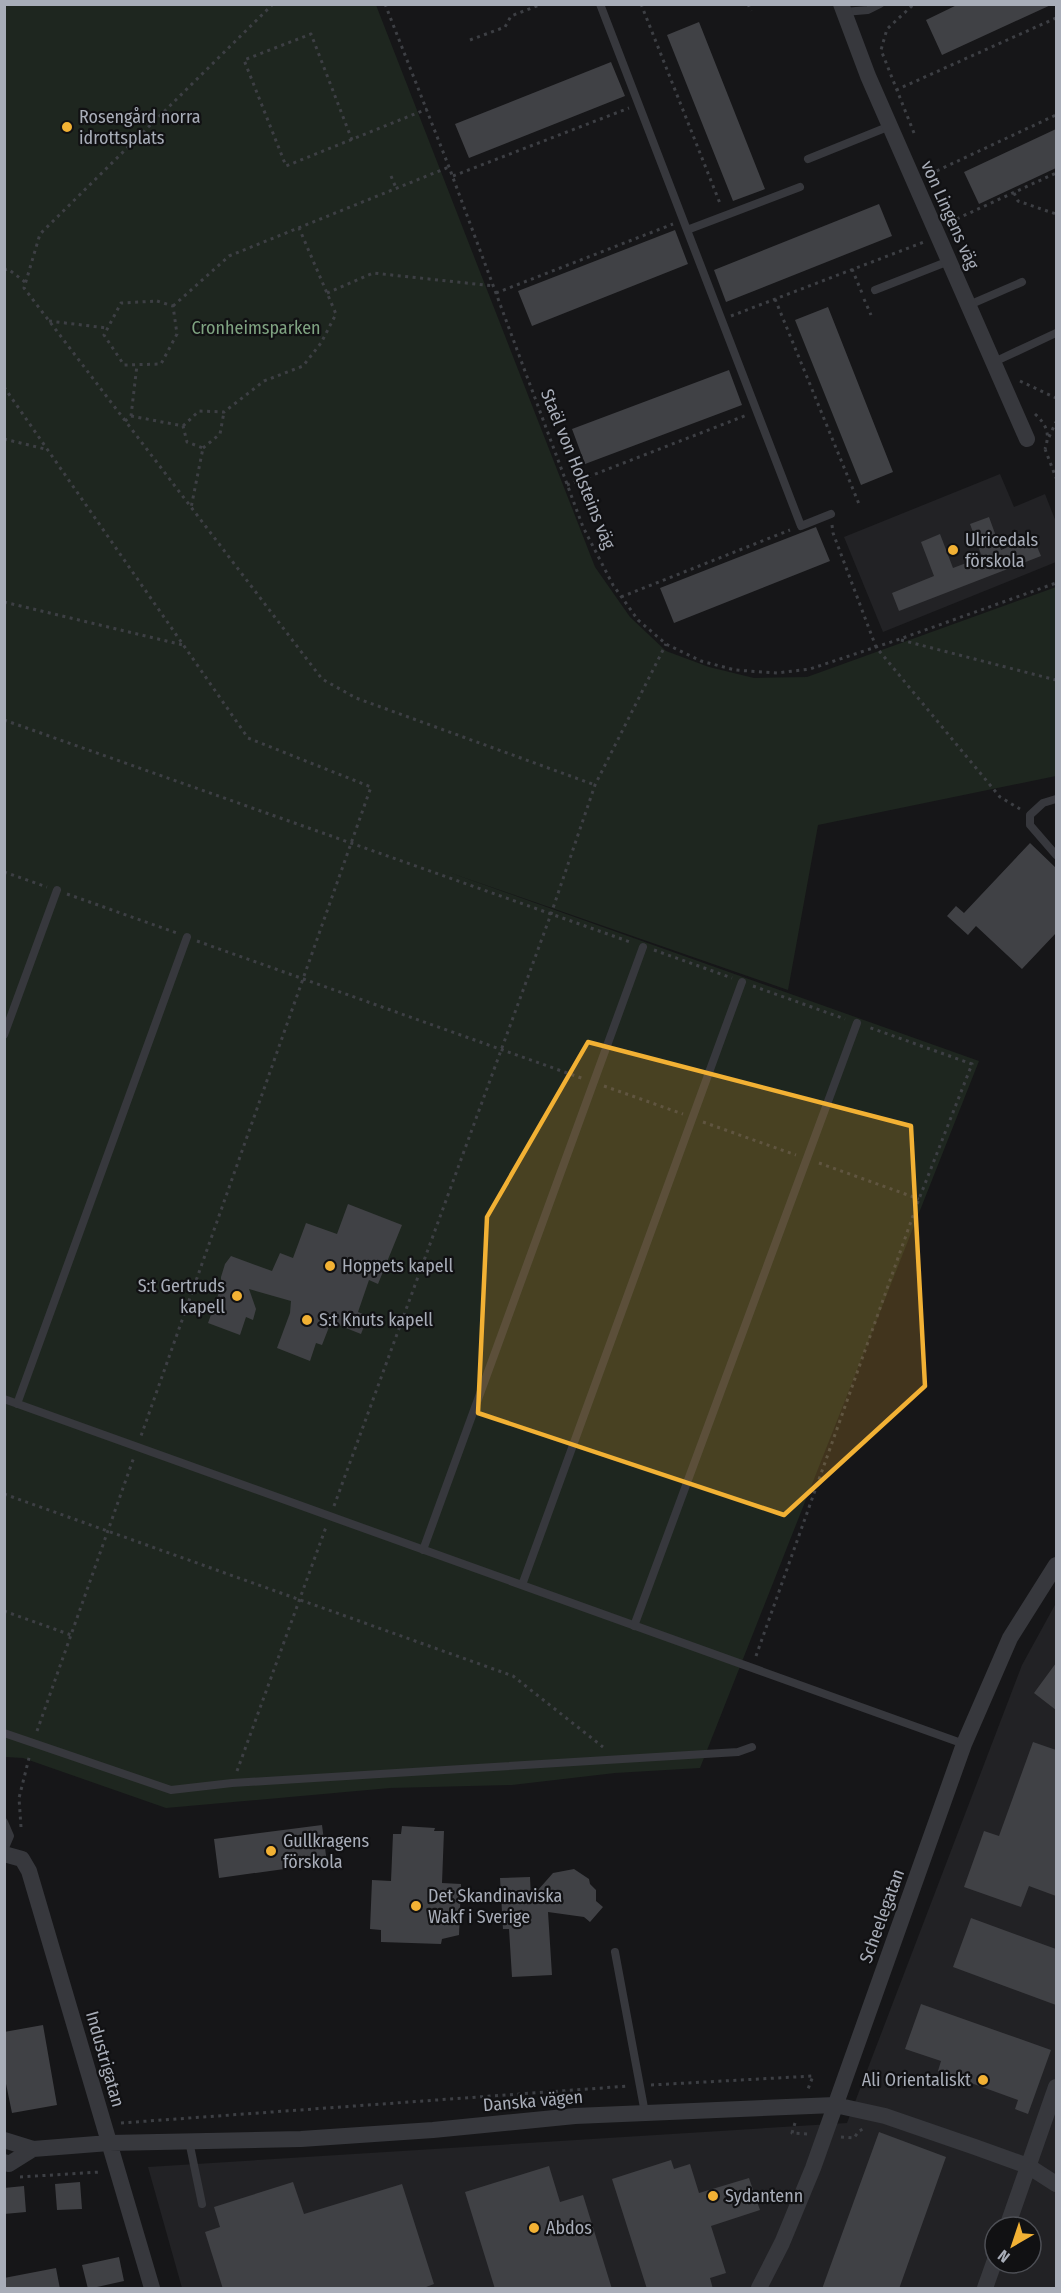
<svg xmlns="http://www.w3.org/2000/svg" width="1061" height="2293" font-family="'Fira Sans Condensed',sans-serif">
<rect width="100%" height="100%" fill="#161618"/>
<!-- built -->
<path fill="#222225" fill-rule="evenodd" d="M1000,474l14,33 31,-13 11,28v40l-173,70 -39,-95z
M1056,1603v685h-874l-34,-121 699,-44 175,-458zM995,2227h36v36h-36z"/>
<!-- green -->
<path fill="#1e261f" d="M4,5h372l219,562 35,50 36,34 43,16 45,11 53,-1 249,-90v189l-238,49 -30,165 -340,-118 531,189 -279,707 -85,5 -103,12 -122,3 -224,20 -143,-50 -18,-1z"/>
<!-- building -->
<path fill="#404145" d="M959,4h94l-111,51 -16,-35z
M699,22l66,167 -32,12 -66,-166z
M611,62l14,34 -156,62 -14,-34z
M1056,129v39l-77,36 -15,-32z
M879,204l13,32 -166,66 -12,-32z
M675,230l13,34 -156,62 -14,-35z
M828,307l65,165 -32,13 -66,-165z
M729,370l13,35 -157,59 -13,-35z
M989,517l12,33 32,-13 8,19 -142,55 -7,-18 42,-17 -13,-34 19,-8 13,34 29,-11 -12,-33z
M816,527l14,34 -156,62 -14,-35z
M1030,843l26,25v65l-34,36 -46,-43 -8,9 -21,-19 9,-10 8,7z
M348,1204l54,21 -24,59 -9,-4 -11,32 10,4 -7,18 -30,-12 -9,23 -6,-2 -6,18 -33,-13 13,-35 1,-12 -42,-12 7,20 -3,11 -7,-3 -6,18 -32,-12 13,-36v-10l4,-13 6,-8 41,15 8,-18 13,5 13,-35 31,11z
M1056,1663v47l-22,-17z
M1033,1742l23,8v146l-27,-10 -8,21 -57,-20 20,-56 15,5z
M322,1825l5,38 -108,15 -5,-39z
M402,1826l33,2 -1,3h10l-2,52 19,1 -2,51 -17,4 -1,5 -60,-2v-12l-11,-1 2,-49 19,1 2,-47h8z
M574,1869l15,10 1,5 6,6v11l7,6 -13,15 -6,-5 -36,-5 4,63 -40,2 -3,-48h-6l-3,-51 30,-1 1,21 22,-25z
M971,1918l85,31v56l-103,-38z
M921,2004l130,46 -23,64 -13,-5 3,-9 -80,-29 3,-10 -36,-12z
M43,2025l14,80 -45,8 -8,-39v-42z
M879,2132l67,25 -47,132h-77z
M671,2160l3,9 16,-5 9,29 50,-15 11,32 -49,16 15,47 -16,5 3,11h-66l-35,-110z
M549,2166l11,36 23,-7 29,94h-117l-30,-97z
M80,2182l2,27 -25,1 -2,-26z
M293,2182l11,32 98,-30 32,100 -13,5h-198l-18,-57 15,-5 -6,-20z
M24,2186l2,26 -22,2v-26z
M119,2257l5,24 -36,8 -6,-24z
M56,2268l4,21h-56v-11z"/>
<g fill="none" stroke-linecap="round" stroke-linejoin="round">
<!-- path -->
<path stroke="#3d3f44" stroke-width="3" stroke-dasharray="3 4.5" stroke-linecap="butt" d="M273,4l-233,230 -16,54 298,391 34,19 239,87
M385,4l64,163 134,360 30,58 25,35 28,24 35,17 34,9 42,3 33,-4 90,-30 156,-56
M641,4l80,202
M748,4l3,7
M470,40l35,-13 6,-11 31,-12
M896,90l160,-72
M914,133l-33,-83 6,-21 27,-25
M352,140l-41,-106 -67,26 42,106 141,-57
M930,174l126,-59
M391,176l5,12
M453,176l176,-68
M1014,193l4,8 38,13
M950,222l106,-49
M852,269l10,24
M4,270l4,-1 17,13
M327,293l46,-20 121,13
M496,293l177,-69
M775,299l84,205
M864,299l7,16
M157,301l16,5 4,28 -16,30 -37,1 -20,-30 17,-32z
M173,306l56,-50 220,-89
M731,316l193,-74
M49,321l58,7
M1020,381l36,17
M4,387l244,351 123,49 -230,649
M1035,414c12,11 15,20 10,35
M131,416l52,10 4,16 16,6 -12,60
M125,421l6,-5 6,-51
M183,426l16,-15 25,1 40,-31 39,-15 18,-23 15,-29 -37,-86
M1049,437l7,-15
M4,439l41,10
M203,448l17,-14 4,-22
M1045,449l11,29
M567,485l180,-70
M832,525l1,8 43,114 124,150 20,12
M621,597l169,-67
M4,602l179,43
M901,640l155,40
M4,720l629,223
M4,872l43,15
M67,894l110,39
M197,941l387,138
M654,950l78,28
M753,986l92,33
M604,1086l79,28
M703,1122l93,33
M819,1163l100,36
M4,1494l509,182 90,71
M334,1506l217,-592 44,-129 71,-141
M4,1611l67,24
M756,1656l163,-457 53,-135 -104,-37
M37,1731l97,-274
M237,1771l89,-244
M21,1827l-2,-29 11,-44
M651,2085l162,-9 -5,13
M121,2123l508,-37
M795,2123l-3,10 16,1
M841,2137l13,1 5,-7 4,-2
M20,2177l80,-5"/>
<!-- service -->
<path stroke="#37383d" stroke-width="8" d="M600,4l201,522 30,-12
M844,12l24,-2 12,-6
M808,159l82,-33
M687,230l113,-43
M875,290l74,-29
M969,305l53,-23
M994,362l62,-29
M1056,799l-13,4 -13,12v10l26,30
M4,1035l53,-145
M4,1399l960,345
M17,1404l170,-467
M423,1550l220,-603
M522,1585l220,-603
M634,1626l223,-603
M4,1733l167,57 61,-7 506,-31 14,-5
M4,1822l6,14 -6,14
M615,1952l30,161
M189,2141l13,63"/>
<!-- minor -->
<path stroke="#37383d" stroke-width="16" d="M841,4l27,72 159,363
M4,1854l18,5 7,12 123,417
M4,2140l29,9 76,-6 192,-4 132,-9 142,-14 260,-11 50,11 90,31 53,19 28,18
M4,2162l5,2 24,-15
M1007,2227l49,-140
M759,2288l23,-45 31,-75 151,-424 46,-106 46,-73
M985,2288l10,-28"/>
</g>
<!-- marked area -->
<path fill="#f2b134" fill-opacity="0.2" stroke="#f2b134" stroke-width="4.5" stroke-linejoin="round" d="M588,1042l323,84 14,260 -141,129 -306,-102 9,-196z"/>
<!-- markers -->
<g fill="#f2b134" stroke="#111113" stroke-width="2">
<circle cx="67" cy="127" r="6"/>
<circle cx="953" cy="550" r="6"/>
<circle cx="330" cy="1266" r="6"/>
<circle cx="237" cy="1296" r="6"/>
<circle cx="307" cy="1320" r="6"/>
<circle cx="271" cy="1851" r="6"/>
<circle cx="416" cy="1906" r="6"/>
<circle cx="983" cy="2080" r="6"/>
<circle cx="713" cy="2196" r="6"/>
<circle cx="534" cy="2228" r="6"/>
</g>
<g text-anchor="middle" stroke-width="4.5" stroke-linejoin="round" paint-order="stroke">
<!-- poi labels -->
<g font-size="18" fill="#a8adb8" stroke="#111113" text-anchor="start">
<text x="79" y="123">Rosengård norra<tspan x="79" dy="21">idrottsplats</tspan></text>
<text x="965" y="546">Ulricedals<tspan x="965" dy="21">förskola</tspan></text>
<text x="342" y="1272">Hoppets kapell</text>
<text x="225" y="1292" text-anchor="end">S:t Gertruds<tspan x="225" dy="21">kapell</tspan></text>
<text x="319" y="1326">S:t Knuts kapell</text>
<text x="283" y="1847">Gullkragens<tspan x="283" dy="21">förskola</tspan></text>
<text x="428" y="1902">Det Skandinaviska<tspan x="428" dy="21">Wakf i Sverige</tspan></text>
<text x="971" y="2086" text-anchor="end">Ali Orientaliskt</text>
<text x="725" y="2202">Sydantenn</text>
<text x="546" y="2234">Abdos</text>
</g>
<!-- street labels -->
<g font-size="18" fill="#a8adb8" stroke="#111113">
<text transform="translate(950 215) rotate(66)" y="6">von Lingens väg</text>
<text transform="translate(578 469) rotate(68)" y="6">Staël von Holsteins väg</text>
<text transform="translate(882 1916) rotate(-70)" y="6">Scheelegatan</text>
<text transform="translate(105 2059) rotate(74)" y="6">Industrigatan</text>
<text transform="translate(533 2101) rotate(-5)" y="6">Danska vägen</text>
</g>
<!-- park labels -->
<g font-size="18" fill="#7fa381" stroke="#111113">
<text x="256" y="334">Cronheimsparken</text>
</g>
</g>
<!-- border -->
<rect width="1061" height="2293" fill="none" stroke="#a8adb8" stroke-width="12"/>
<!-- north arrow -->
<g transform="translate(1013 2245) rotate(219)"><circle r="28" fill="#111113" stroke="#4d4f55" stroke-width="1.5"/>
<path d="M0-4.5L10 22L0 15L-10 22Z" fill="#f2b134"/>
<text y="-9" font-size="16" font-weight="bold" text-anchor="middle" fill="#a8adb8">N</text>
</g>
</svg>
